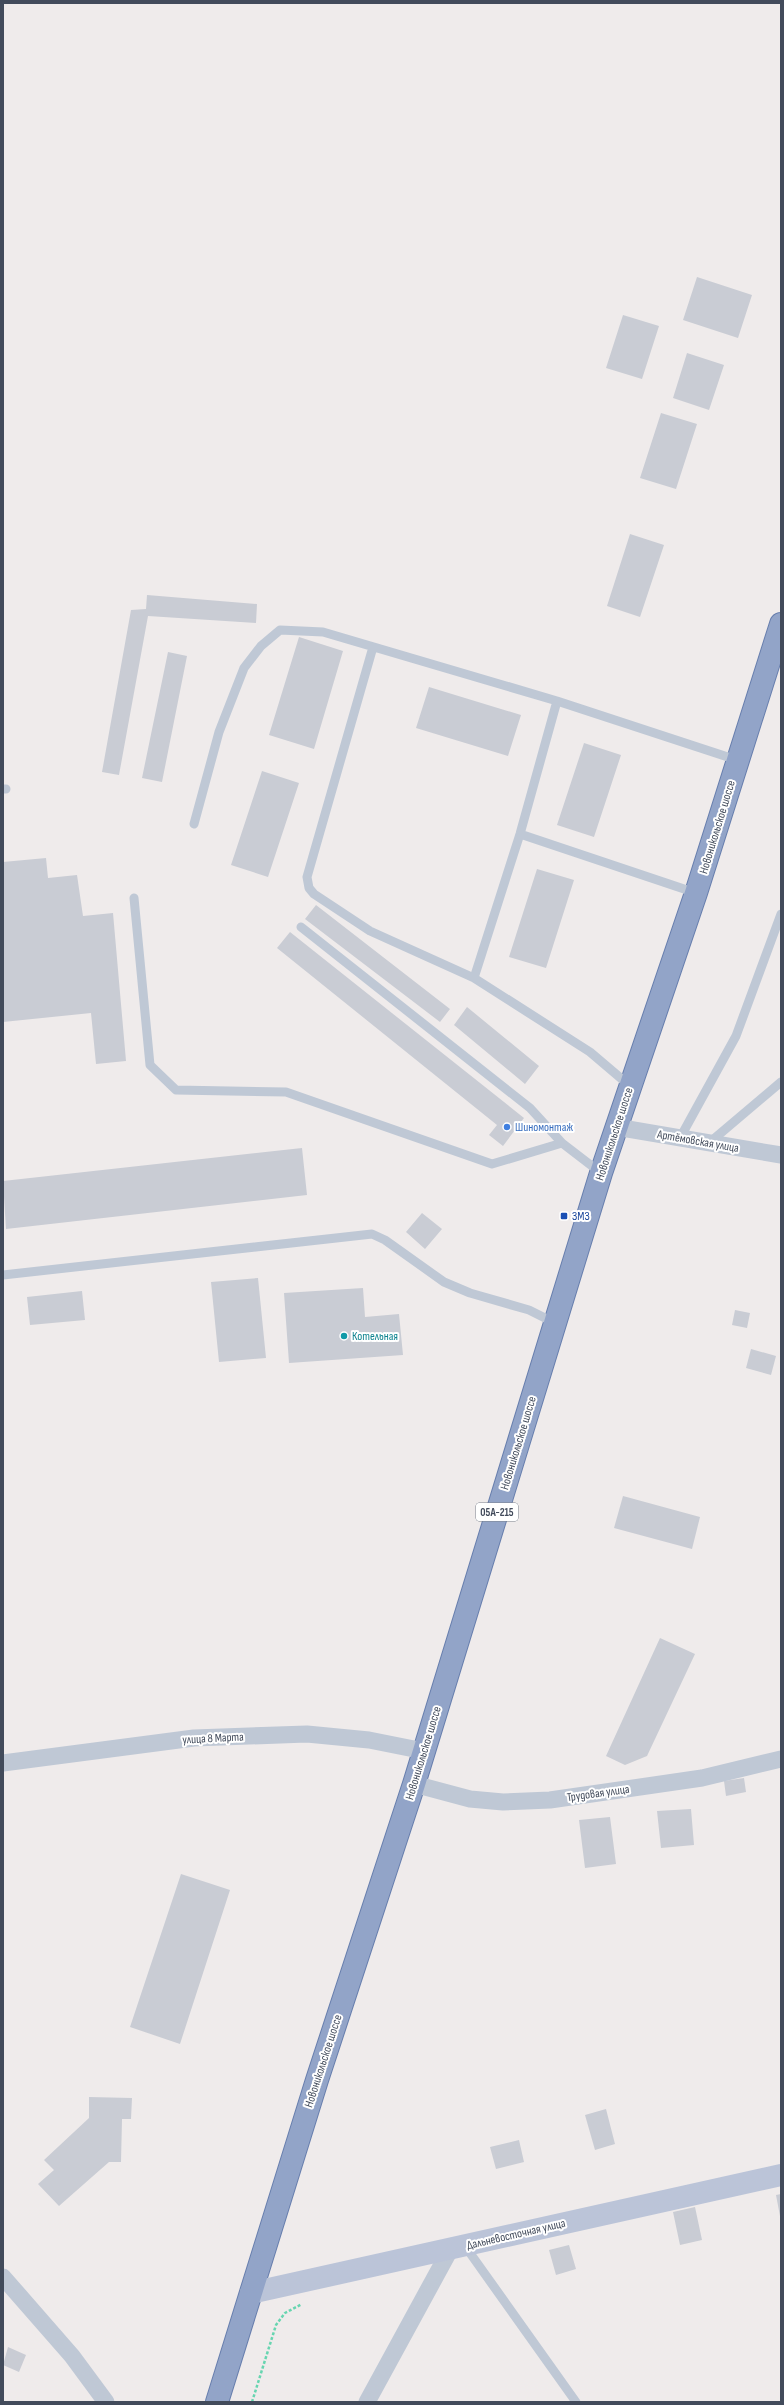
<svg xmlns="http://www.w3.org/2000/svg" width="784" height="2405" font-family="'Sofia Sans Condensed',sans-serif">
<rect width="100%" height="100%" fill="#efebeb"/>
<!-- building -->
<path fill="#c9ccd4" d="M697,277l55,18 -14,43 -55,-18z
M623,315l36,11 -17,53 -36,-11z
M687,353l37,12 -15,45 -36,-12z
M661,413l36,11 -21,65 -36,-11z
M630,534l34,11 -24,72 -33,-11z
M147,595l110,9 -1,19 -108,-7 -29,159 -17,-3 29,-162 15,-1z
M299,637l44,14 -29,98 -45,-14z
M168,652l19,4 -25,126 -20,-4z
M429,687l92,28 -13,41 -92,-28z
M584,743l37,12 -27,82 -37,-12z
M262,771l37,12 -31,94 -37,-12z
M46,858l2,20 29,-3 6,41 30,-3 13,148 -30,3 -5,-51 -88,9v-160z
M537,869l37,11 -28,88 -37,-11z
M316,905l134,104 -10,13 -135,-103z
M290,932l234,186 -21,28 -14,-11 8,-10 -220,-177z
M467,1007l72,59 -14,18 -71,-59z
M302,1148l5,47 -301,34 -3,-48z
M422,1213l20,16 -17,20 -19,-17z
M258,1278l8,80 -47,4 -8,-80z
M363,1288l2,29 34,-3 4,41 -114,8 -5,-70z
M82,1291l3,29 -55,5 -3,-28z
M735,1310l15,3 -3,15 -15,-3z
M751,1349l25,7 -5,19 -25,-7z
M623,1496l77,21 -8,32 -78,-21z
M660,1638l35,16 -48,102 -22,9 -19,-9z
M744,1778l2,14 -20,4 -2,-15z
M691,1809l3,36 -33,3 -4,-37z
M610,1817l6,47 -31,4 -6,-48z
M181,1874l49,16 -50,154 -50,-17z
M89,2097l43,1 -1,21h-9l-1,43h-12l-50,44 -21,-22 16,-14 -10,-10 45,-42z
M606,2109l9,35 -20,6 -10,-35z
M519,2140l5,22 -28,7 -6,-22z
M781,2194v22h-1l-4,-21z
M695,2207l7,33 -22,5 -7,-33z
M569,2245l7,24 -20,6 -7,-25z
M8,2347l18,8 -7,17 -16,-7z"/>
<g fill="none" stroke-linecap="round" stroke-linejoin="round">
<defs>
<path id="trunk" d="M217,2402l100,-322 97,-296 187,-611 95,-280 85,-269"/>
</defs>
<!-- trunk casing -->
<use href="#trunk" stroke="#677ead" stroke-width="24"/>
<!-- path -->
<path stroke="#67d5b0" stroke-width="2.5" stroke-dasharray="3 2" stroke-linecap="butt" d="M252,2402l24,-77 9,-12 17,-9"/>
<!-- service -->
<path stroke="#bfc8d5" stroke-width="9" d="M373,647l-66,230 2,11 5,6 56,37 104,47 116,74 40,34
M3,789h3
M194,824l25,-92 25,-64 17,-22 19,-16 43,2 234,69 180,59
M520,834l176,59
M134,898l16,167 26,25 110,2 206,72 70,-21 39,30
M301,927l229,181 32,35
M474,978l46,-144 37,-133
M680,1138l56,-102 45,-122
M709,1143l72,-61
M3,1275l369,-41 13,6 59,42 26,11 59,17 26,13
M465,2246l111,156"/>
<!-- minor -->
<path stroke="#bfc8d5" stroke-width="17" d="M616,1127l165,28
M3,1763l191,-25 113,-4 62,6 55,11
M414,1784l56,15 33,3 47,-2 152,-22 79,-19
M3,2277l69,79 34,46
M367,2402l84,-154"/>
<!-- secondary -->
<path stroke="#bbc4d8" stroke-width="22" d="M251,2293l530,-118"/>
<!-- trunk -->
<use href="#trunk" stroke="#92a4c8" stroke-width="22"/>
</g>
<!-- markers -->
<circle fill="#3f7fe0" stroke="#fff" stroke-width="1.5" cx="507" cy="1127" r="4"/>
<rect fill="#1a4fb4" stroke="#fff" stroke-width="1.5" x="560" y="1212" width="8" height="8" rx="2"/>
<circle fill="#0f9aa8" stroke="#fff" stroke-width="1.5" cx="344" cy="1336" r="4"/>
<g text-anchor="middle" stroke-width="4" stroke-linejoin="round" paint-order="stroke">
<!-- shield labels -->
<rect fill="#fff" stroke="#7b818c" stroke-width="1" x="476" y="1503" width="42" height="18" rx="3"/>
<g font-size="11" font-weight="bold" fill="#424b5b">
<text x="497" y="1516">05А-215</text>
</g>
<!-- street labels -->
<g font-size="12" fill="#424b5b" stroke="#fff">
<text transform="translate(717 827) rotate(-73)" y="4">Новоникольское шоссе</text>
<text transform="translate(614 1134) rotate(-72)" y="4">Новоникольское шоссе</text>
<text transform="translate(698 1141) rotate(10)" y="4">Артёмовская улица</text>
<text transform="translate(518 1443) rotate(-73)" y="4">Новоникольское шоссе</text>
<text transform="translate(213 1738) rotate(-3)" y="4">улица 8 Марта</text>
<text transform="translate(423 1753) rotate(-73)" y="4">Новоникольское шоссе</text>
<text transform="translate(598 1793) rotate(-8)" y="4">Трудовая улица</text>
<text transform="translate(323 2061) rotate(-72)" y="4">Новоникольское шоссе</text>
<text transform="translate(516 2234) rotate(-13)" y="4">Дальневосточная улица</text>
</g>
<!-- shop labels -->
<g font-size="12" fill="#366cbe" stroke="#fff" text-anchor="start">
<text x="515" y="1131">Шиномонтаж</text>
</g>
<!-- transit labels -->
<g font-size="12" fill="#164399" stroke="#fff" text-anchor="start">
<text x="572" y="1220">ЗМЗ</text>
</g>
<!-- culture labels -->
<g font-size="12" fill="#0d838f" stroke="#fff" text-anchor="start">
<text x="352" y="1340">Котельная</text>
</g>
</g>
<!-- border -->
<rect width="784" height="2405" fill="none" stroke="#424b5b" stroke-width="8"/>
</svg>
